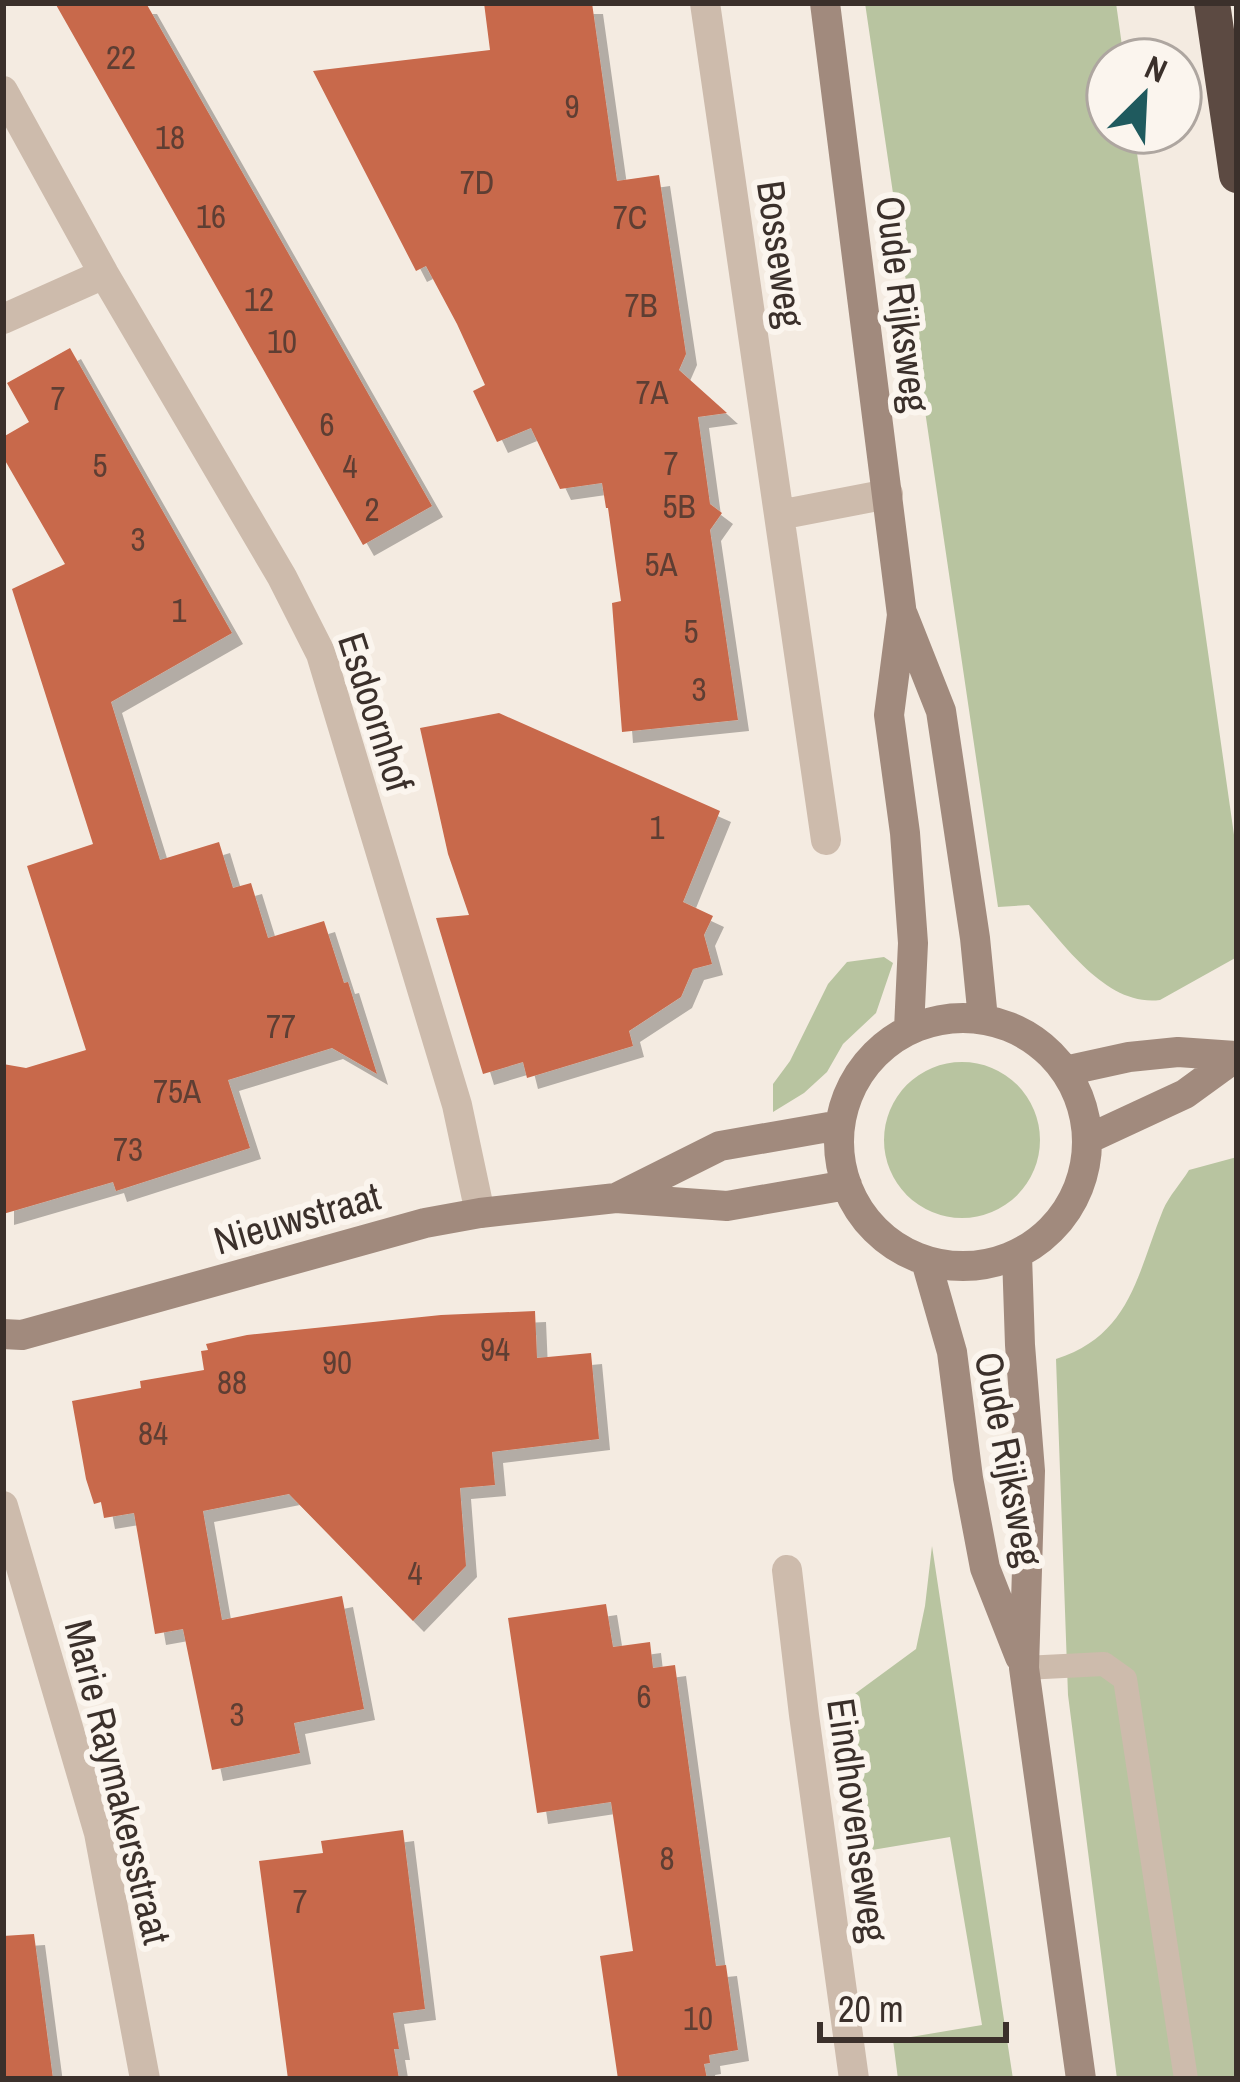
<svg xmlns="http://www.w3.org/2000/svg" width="1240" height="2082" font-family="'Archivo Narrow',sans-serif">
<defs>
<filter id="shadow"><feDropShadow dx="11" dy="11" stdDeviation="0" flood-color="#0004"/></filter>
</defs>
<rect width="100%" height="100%" fill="#f4ebe1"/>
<!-- green -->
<path fill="#b8c4a0" d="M865,3h251l8,57h-16v72h26l103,724v101l-77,43c-55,7 -98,-59 -131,-95l-31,2z
M884,957l9,6 -17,50 -33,31 -16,28 -23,21 -31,19v-28l17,-23 38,-77 19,-22z
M884 1140a78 78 0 1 1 156 0a78 78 0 1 1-156 0Z
M1237,1157v922h-120l-49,-384 -12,-336c75,-24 81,-85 107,-149 6,-14 18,-27 26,-40z
M932,1546l81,533h-115l-5,-39 89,-15 -32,-188 -90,15 -23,-145 79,-58 9,-43z"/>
<!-- building -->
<path fill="#c8694b" filter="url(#shadow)" d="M55,3h91l286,503 -69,39z
M484,3h108l25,178 42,-6 27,179 -7,16 48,43 -29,4 12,87 12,9 -12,17 28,190 -116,12 -10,-129 9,-2 -13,-93h-2l-4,-25 -42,6 -29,-61 -34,14 -24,-51 12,-6 -28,-61 -31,-58 -10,5 -103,-200 177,-21z
M70,348l162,285 -121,69 49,158 59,-18 14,46 18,-5 17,55 56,-17 20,62 4,-1 29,92 -45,-26 -104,32 22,68 -134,43 -3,-9 -110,32v-150l23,4 60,-18 -59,-184 66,-22 -81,-255 53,-25 -62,-107v-20l26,-15 -22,-39z
M499,713l221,98 -37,91 30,14 -9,19 8,29 -19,5 -12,28 -52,34 4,15 -106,32 -4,-16 -40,12 -47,-156 33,-3 -21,-61 -28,-126z
M535,1311l2,47 54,-5 8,86 -107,13 3,33 -35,3 6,78 -53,55 -124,-127 -86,17 19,109 120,-24 22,113 -70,14 6,30 -88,17 -29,-141 -28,5 -21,-121 -30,5 -3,-16 -7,2 -8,-25 -14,-78 69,-13 -1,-7 64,-11 -3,-19 7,-1 -2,-6 41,-9 194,-20z
M606,1604l7,43 37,-5 3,26 22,-3 41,301 10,-1 12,85 -29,5 1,8 -6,1 3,15h-89l-18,-123 33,-5 -22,-149 -74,11 -29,-195z
M403,1830l22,179 -32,4 6,36h-5l5,30h-111l-29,-218 64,-8 -2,-12z
M34,1934l19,145h-50v-143z"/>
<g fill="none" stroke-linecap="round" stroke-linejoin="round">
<!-- lane -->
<path stroke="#cdbbac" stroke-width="24" d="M1024,1668l80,-4 21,15 61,400"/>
<!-- street -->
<path stroke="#cdbbac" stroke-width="30" d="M705,3l121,837
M3,91l101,183 178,303 39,77 136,451 23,108
M3,319l101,-45
M779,515l109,-21
M3,1506l96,327 46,246
M787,1570l17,145 50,364"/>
<!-- secondary -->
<path stroke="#a18a7d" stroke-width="30" d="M825,3l77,612 -13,100 16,118 8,110 -4,86
M903,615l38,96 34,227 8,81
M839 1142a124 124 0 1 1 248 0a124 124 0 1 1-248 0Z
M1065,1071l64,-14 49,-5 57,4
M1088,1139l97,-45 52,-38
M616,1198l104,-52 120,-21
M1017,1255l3,90 10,126 -6,197 57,411
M926,1261l26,91 16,126 17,90 35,89
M3,1334l19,1 403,-112 55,-10 136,-15 111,8 120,-21"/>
<!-- highway -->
<path stroke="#5c4a42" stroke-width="36" d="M1212,3l25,172"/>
</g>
<g text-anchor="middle" stroke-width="12" stroke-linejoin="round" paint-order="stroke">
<!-- number labels -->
<g font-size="33" fill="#5e3e33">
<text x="121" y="69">22</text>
<text x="572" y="118">9</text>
<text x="170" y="149">18</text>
<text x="477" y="194">7D</text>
<text x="211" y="228">16</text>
<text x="630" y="229">7C</text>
<text x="259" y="311">12</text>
<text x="641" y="317">7B</text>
<text x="282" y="353">10</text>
<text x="652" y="404">7A</text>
<text x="58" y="410">7</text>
<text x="327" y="436">6</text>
<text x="671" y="475">7</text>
<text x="100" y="477">5</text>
<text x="350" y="478">4</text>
<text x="679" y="518">5B</text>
<text x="372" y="521">2</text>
<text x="138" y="551">3</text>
<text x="661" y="576">5A</text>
<text x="179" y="622">1</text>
<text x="691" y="643">5</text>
<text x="699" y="701">3</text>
<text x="657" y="839">1</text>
<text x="281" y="1038">77</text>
<text x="177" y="1103">75A</text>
<text x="128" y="1161">73</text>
<text x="495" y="1361">94</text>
<text x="337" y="1374">90</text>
<text x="232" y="1394">88</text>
<text x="153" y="1445">84</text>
<text x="415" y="1585">4</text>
<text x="644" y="1708">6</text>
<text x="237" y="1726">3</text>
<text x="667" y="1870">8</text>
<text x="300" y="1913">7</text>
<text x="698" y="2030">10</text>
</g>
<!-- street labels -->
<g font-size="39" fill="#3b302b" stroke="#fbf5ee">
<text transform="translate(781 254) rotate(82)" y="14">Bosseweg</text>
<text transform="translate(903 304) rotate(83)" y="14">Oude Rijksweg</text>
<text transform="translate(376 712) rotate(72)" y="14">Esdoornhof</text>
<text transform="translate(297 1218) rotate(-16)" y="14">Nieuwstraat</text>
<text transform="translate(1009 1459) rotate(79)" y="14">Oude Rijksweg</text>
<text transform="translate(118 1782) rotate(76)" y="14">Marie Raymakersstraat</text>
<text transform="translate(858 1820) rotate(82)" y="14">Eindhovenseweg</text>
</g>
</g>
<!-- border -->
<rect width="1240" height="2082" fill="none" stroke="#3b302b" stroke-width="12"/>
<!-- north arrow -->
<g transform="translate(1144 96) rotate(24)"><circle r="57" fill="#fbf5ee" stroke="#aea6a0" stroke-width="3"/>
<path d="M0-9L21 45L0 30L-21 45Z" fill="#1f5a5e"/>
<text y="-18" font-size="33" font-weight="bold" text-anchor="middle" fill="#3b302b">N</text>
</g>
<!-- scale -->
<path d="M820 2022v18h186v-18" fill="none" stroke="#3b302b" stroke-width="6"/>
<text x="838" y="2022" font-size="36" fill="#3b302b" stroke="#fbf5ee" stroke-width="9" paint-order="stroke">20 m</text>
</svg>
